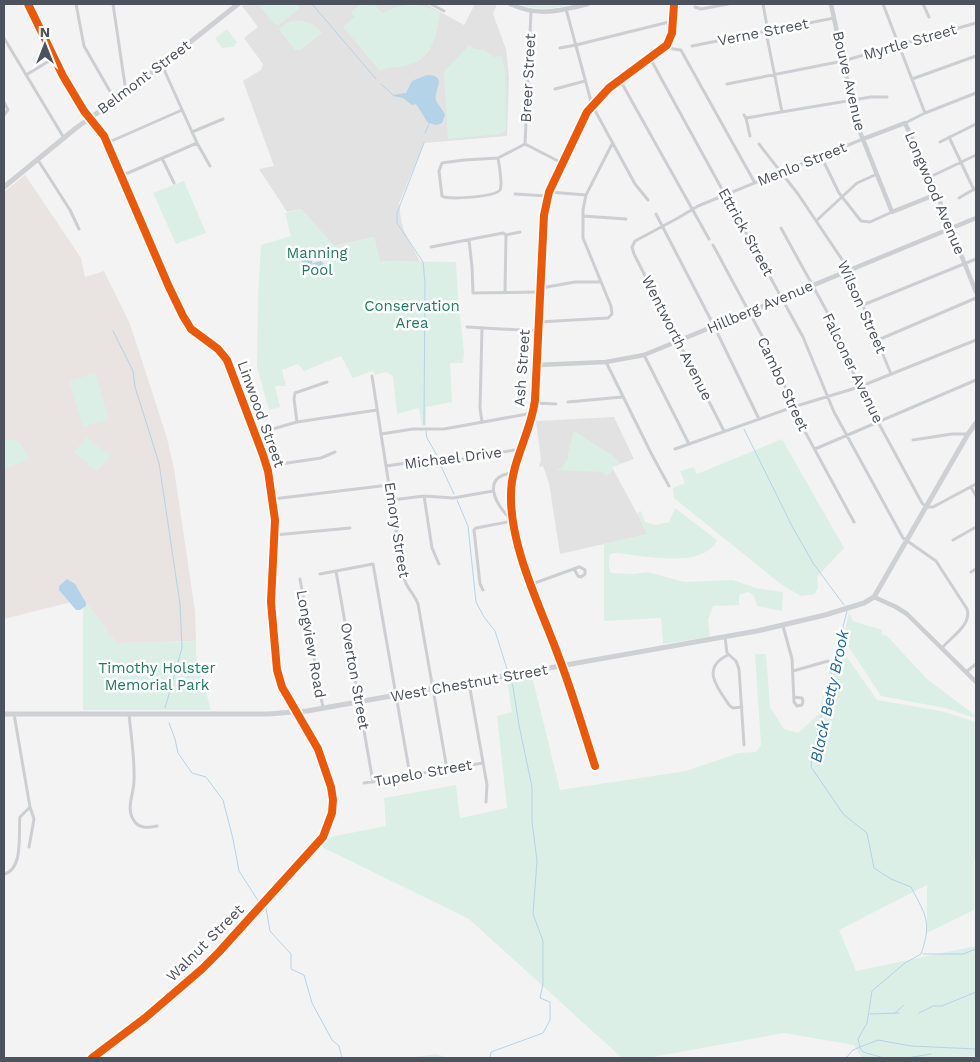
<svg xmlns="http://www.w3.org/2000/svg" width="980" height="1062" font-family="'Work Sans',sans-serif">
<rect width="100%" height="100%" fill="#f4f3f3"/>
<!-- education -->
<path fill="#e2e2e3" d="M245,4h181l38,21 11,-21h22l-4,10 13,35 3,28 -2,59 -83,7 -25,60 2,17 3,11 16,31 -36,-1 -4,2 -6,-26 -40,9 -33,-37 -14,3 -28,-43 15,-3 -31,-85 18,-11 2,-6 -19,-26 14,-11 -16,-21z
M614,417l20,42 -22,8 36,67 -88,20 -11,-71 -6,-17 -4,1 2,-7 -5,-39z"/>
<!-- medical -->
<path fill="#e9e3e2" d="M25,175l56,83 4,19 19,-6 26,53 37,114 7,31 21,142 1,30 -79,2 -34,-44 -79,20v-427z"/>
<!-- green -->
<path fill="#dbefe7" d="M258,4h39l3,4 -21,17 -5,-1z
M361,4h13l8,9c26,-10 32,-13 58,0 -3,18 -6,42 -26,50 -11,5 -24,3 -34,8l-37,-44 12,-10 -4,-5z
M518,4h54c-19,5 -35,8 -54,0z
M293,21c13,-1 20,2 29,12l-22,17h-5l-16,-21 7,-6z
M227,29l10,13 -4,5 -11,1 -7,-10z
M469,45l6,4 9,1 10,7 8,-1 3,16 1,58 -6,4 -52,5 -4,-67z
M184,181l22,52 -30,11 -23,-51z
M301,209l33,37 40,-9 6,25 4,-1 72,1 2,34 6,56 -1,11h-13l2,39 -26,5v19h-4l-3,-18 -22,6 -4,-38 -7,-4 -11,3 -2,-4 -20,7 -12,-22 -37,15 -6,-7 -16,6 4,16h-11l5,21 -11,3 -12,-43 1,-68 3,-54 30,-9 -6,-23z
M95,373l14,46 -26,8 -14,-46z
M574,431l42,27 4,6 -8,3 2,3 -8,6 -4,-4 -46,-2 6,-2 6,-10v-5z
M87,437l23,19 -13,16 -23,-20z
M11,439l9,3 9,17 -25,10v-29z
M782,439l62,109 -27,29 1,10 -3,7 -14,2 -19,-11 -108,-87 -1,-10 12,-5 -5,-12 14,-4 3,7z
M675,508l42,32c-13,30 -76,15 -102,13l-5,1c-1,7 -2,12 1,19l22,1 15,-2 36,10 49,-2 23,8 27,4 -1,19 -25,-5 -3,-10 -6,-4 -9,3v10l-26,1 -5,14 2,17 -47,7 -2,-26 -57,3v-77l43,-10 -10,-21 4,-2 4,11 11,3 13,-3z
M83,599l34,44 79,-2v15l15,54h-128z
M849,613l4,8 29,9v4l5,2 40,43 49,37 -4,1 -27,-9 -64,-12 -38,-58z
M837,643l40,57 64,11 35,11v137l-2,1v50l-47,23v-48l-88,45 17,41 120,-25v110l-22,2h-92l-8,-13 -70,-12 -137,25h-25l-153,-139 -147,-72 8,-10 56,-11 -2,-28 72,-13 4,33 47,-10 -10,-92 15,-4 -5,-31 25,-5 28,114 126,-19 53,-18 17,-1 5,-7 -6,-91h11l4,53 14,22 14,4 20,-18z
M436,1054l13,4h-39z"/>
<!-- water -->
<path fill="#b4d3e8" d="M427,75c22,0 6,16 9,25 2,6 7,9 9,15l-3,8 -5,2 -9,-2 -12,-19 -4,1 -9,-7 -10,-2v-1l13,-2 6,-12z
M305,253l2,5 4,-1 2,9v-3l8,-2 3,3v4c-4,3 -13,3 -16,-1l2,-3 -7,1 -3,-11z
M67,579l8,5 11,19v3l-6,4h-4l-17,-20v-4z"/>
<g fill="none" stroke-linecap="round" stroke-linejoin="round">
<!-- stream -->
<path stroke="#b4d3e8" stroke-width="1" d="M312,4l64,75
M381,84l12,11
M425,133l4,-9
M424,143l-27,70v10l26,39 2,20 -1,142
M113,331l20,40 2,16 24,76 21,141 2,44 -17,60
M744,429l48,97 21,37 31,42
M426,431l1,7 12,21
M441,466l13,28
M457,500l11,26 8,76 8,15 11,14 13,41
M169,723l6,16 3,14 14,20 14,4 17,23 10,39 6,32 20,31
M266,908l4,23 21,23v15l13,6 8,28 20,37 7,6 3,12
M923,954h40l13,-5
M895,1013l9,-8
M919,1013l14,-7h9l34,-14
M870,1014l29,-1
M860,1047l18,-7 33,6 65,3
M860,1048l3,4 21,6
M490,1058l1,-6 52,-19 7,-13v-18l-10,-4 3,-14v-43l-10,-27 4,-53 -5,-40v-34l-13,-62 -6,-38 -2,-6
M846,1058l7,-8 7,-3 -2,-8 9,-16 5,-32 33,-28 16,-9c11,-32 5,-38 -10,-67l-20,-8 -17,-11 -7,-35 -23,-18 -33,-48 2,-17 34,-139
M907,1058l24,-4"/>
<!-- minor -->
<path stroke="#cdced1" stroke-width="3" d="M76,4l8,42 31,54
M113,4l13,88
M431,4l13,7
M763,4l4,22 -1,6 16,80
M883,4l42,109
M923,4l6,13
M695,7l6,2 27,-5
M566,9l26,96 43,79 13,16
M4,38l60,100
M667,45l6,4 8,1 1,2 73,131
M692,46l142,-28
M560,48l16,-3 97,-24
M650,58l153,279 31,75 69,126 33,23 31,48c5,16 -16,28 -25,39
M162,65l35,78 13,23
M26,75l28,-17
M912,79l64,-23
M620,80l89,159
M727,84l116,-23 133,-38
M555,89l30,-8
M4,102l4,8 -4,5
M744,115l2,3 125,-21h16
M746,118l4,18
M905,123l20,-10 51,-20
M192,132l31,-13
M949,137l25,53
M940,142l36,-18
M107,143l75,-33
M525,144l6,-132
M525,144l37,19
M759,144l39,50 49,73 44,107
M821,156l18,37 22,28 9,1 22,-10
M162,158l12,25
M498,158c1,7 5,27 2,32 -5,7 -52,10 -58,6l-3,-25 3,-8 22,-3z
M498,158l27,-14
M38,160l32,50 9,19
M121,176l76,-33
M930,177l46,-22
M549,192l37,3 26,-51
M515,194l32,2
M959,198l17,-10
M656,214l58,112 45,93
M583,216l43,3
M816,221l41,-38 20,-9
M781,228l50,91 28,68 63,116 4,4h7l43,-23
M469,240l3,27 1,26 68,-1
M713,245l61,113 19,49 10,21 51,94
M431,247l72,-14 3,2 14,-3
M541,288l34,-6h26
M505,292l1,-57
M863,305l113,-46
M539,322l69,-4 4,-4 -1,-8 -28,-68v-28l3,-15
M467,327l72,4
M482,328l-2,80 2,14
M878,340l98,-42
M644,355l45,89
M606,362l46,93 17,31
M372,376l31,199c2,12 11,18 15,29l29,165
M568,402l54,-5
M535,403l21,1
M297,422l-3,-23 1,-6 32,-11
M724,431l-90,-177 -2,-7 3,-6 43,-23 20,-12 165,-67
M255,434l42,-12 80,-12
M381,434l32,-5h31l89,-16
M913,440l39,-6h16
M675,449l118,-42 66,-20 117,-47
M815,449l161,-69
M267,466l54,-8 14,-6
M386,466l35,-5 27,1 72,-13
M971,487l5,9
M424,496l8,52 7,16
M273,499l116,-14
M392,500l32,-4 29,2 40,-7
M512,520c-16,-13 -33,-45 2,-47
M275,535l75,-7
M953,540l23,-13
M336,571l37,211
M971,572l5,-3
M320,574l53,-10 37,211
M300,579l23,129
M532,584l47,-17h1l5,3v4l-4,3 -3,-1 -4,-7
M483,590l-3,-6 -6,-54 2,-2 37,-7
M783,626l9,33 2,43 3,4 5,-1 1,-4 -1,-3 -8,-1
M725,637l2,16 9,8 3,8 5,76
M728,655c-28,13 -10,34 2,51l3,2 9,-1
M563,667l32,99
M793,671l35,-10
M966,672l10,-8
M469,683l18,102 -1,17
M14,714l16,93 4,12 -5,28
M129,714c2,22 6,45 5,67 0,12 -8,27 -1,38 5,10 15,9 24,7
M364,783l119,-20
M4,874c20,-5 14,-41 16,-57l10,-10"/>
<!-- tertiary -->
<path stroke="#cdced1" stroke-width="4.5" d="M28,4l35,72 21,35 20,25 65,151 14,29 8,13 27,20 9,11 36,95 5,16 7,49 -4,82 6,68 5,17 36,62 13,38 2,13 -1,13 -9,24 -104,115 -17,17 -57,49 -53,40
M510,4c29,13 48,7 78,0
M831,4l25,118 36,90 45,-18
M863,139l42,-16 25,54 46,115
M537,365l69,-3 38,-7 332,-137
M874,597l22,10 11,7 69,68
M563,667c-9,-23 -17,-46 -26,-68 -14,-37 -30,-75 -25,-115 3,-29 19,-55 23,-84l9,-185 3,-19 18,-41 20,-40 7,-10 17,-17 60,-46 4,-15 1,-23"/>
<!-- secondary -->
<path stroke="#cfd0d3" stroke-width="5" d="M4,187l72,-59 55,-39 107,-85
M4,714h264l39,-3 450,-80 68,-16 39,-12 10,-6 94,-163 8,-11"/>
<defs>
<path id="cycleway" d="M28,4l35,72 21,35 20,25 65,151 14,29 8,13 27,20 9,11 36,95 5,16 7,49 -4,82 6,68 5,17 36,62 13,38 2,13 -1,13 -9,24 -104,115 -17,17 -57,49 -53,40
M595,766c-12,-37 -23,-75 -37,-111 -18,-49 -48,-108 -47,-160 0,-34 20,-62 24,-95l9,-185 5,-23 38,-80 22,-24 58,-43 5,-12 2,-29"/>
</defs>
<!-- cycleway casing -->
<use href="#cycleway" stroke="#fff" stroke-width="11"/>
<!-- cycleway -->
<use href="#cycleway" stroke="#e8590c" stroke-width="8"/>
</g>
<g text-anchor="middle" stroke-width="5" stroke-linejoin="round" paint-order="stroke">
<!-- street labels -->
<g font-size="15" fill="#4c525e" stroke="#fff">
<text transform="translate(763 32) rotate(-11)" y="5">Verne Street</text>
<text transform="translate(910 42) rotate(-16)" y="5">Myrtle Street</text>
<text transform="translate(144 77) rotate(-37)" y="5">Belmont Street</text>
<text transform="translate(528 78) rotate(-87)" y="5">Breer Street</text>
<text transform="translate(849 81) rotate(77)" y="5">Bouve Avenue</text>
<text transform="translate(802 164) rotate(-22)" y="5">Menlo Street</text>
<text transform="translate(935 193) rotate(67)" y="5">Longwood Avenue</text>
<text transform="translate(746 232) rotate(61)" y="5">Ettrick Street</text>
<text transform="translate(760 307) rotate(-23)" y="5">Hillberg Avenue</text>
<text transform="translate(862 307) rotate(66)" y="5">Wilson Street</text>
<text transform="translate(677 338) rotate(63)" y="5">Wentworth Avenue</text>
<text transform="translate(522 368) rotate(-86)" y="5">Ash Street</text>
<text transform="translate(853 368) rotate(64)" y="5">Falconer Avenue</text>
<text transform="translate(783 384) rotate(65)" y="5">Cambo Street</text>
<text transform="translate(261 414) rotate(70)" y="5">Linwood Street</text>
<text transform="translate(453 458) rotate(-7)" y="5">Michael Drive</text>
<text transform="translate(397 530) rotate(81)" y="5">Emory Street</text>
<text transform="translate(311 644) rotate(80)" y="5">Longview Road</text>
<text transform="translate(355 676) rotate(80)" y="5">Overton Street</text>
<text transform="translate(469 683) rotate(-10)" y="5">West Chestnut Street</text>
<text transform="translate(423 773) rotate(-10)" y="5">Tupelo Street</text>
<text transform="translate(205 943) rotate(-45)" y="5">Walnut Street</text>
</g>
<!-- park labels -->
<g font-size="15" fill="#227a60" stroke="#fff">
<text x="317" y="258">Manning<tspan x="317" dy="17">Pool</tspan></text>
<text x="412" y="311">Conservation<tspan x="412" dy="17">Area</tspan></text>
<text x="157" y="673">Timothy Holster<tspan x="157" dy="17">Memorial Park</tspan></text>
</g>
<!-- water labels -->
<g font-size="16" font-style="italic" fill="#1c6aa1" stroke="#fff">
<text transform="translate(829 696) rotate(-78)" y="6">Black Betty Brook</text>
</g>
</g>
<!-- border -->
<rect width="980" height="1062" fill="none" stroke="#4c525e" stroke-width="10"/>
<!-- north arrow -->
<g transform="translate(45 45)" stroke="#ffffff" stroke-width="4" paint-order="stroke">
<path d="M0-4L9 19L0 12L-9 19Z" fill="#4c525e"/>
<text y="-8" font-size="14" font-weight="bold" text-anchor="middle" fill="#4c525e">N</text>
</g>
</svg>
